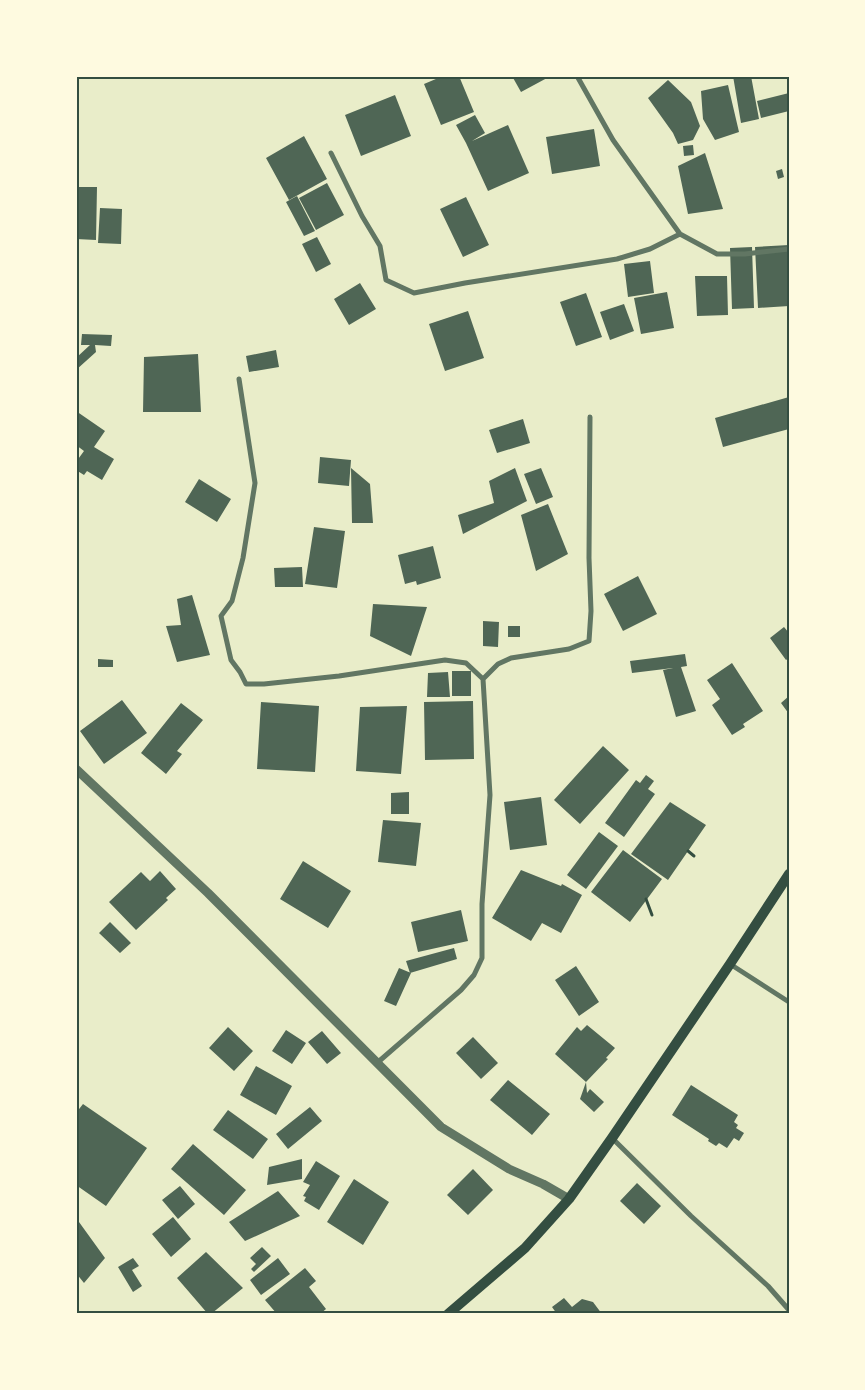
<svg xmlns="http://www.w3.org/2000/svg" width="865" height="1390" font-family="'PT Serif',serif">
<rect width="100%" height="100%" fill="#e9edc9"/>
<!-- building -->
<path fill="#4f6655" d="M443,76h16l15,36 -33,13 -17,-41z
M512,76h34l1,2 -26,14z
M733,76h18l8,43 -18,4z
M668,80l23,22 9,24 -7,14 -15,4 -5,-11 -25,-35z
M728,85l11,47 -24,8 -12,-21 -2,-28z
M789,93v18l-28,7 -4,-17z
M395,95l16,41 -50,20 -16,-41z
M475,115l10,18 -13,8 36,-16 21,48 -41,18 -22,-48 -10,-18z
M594,129l6,37 -48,8 -6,-37z
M304,136l23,43 -38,21 -23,-42z
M693,145l1,10 -10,1 -1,-10z
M705,153l18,56 -35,5 -10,-48z
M782,169l2,8 -6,2 -2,-8z
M327,183l17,32 -28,15 -17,-32z
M76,187h21l-1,53 -20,-1z
M297,196l18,35 -11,5 -18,-34z
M466,197l23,48 -26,12 -23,-48z
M100,208l22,1 -1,35 -23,-1z
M317,237l14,27 -15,8 -14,-28z
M789,245v61l-31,2 -3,-61z
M752,247l2,61 -22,1 -2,-61z
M650,261l4,32 -26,4 -4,-33z
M695,276h32l1,39 -31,1z
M360,283l16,26 -27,16 -15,-26z
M667,292l7,36 -33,6 -7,-36z
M586,293l16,44 -26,9 -16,-44z
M624,304l10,27 -24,9 -10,-28z
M468,311l16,47 -39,13 -16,-47z
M82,334l30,1 -1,11 -16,-1 1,7 -20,18v-12l14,-13h-9z
M276,350l3,17 -30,5 -3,-16z
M198,354l3,58h-58l1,-55z
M789,397v32l-66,18 -8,-29z
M76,411l29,20 -11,16 20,12 -12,21 -15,-9 -3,4 -8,-5v-8l8,-11 -8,-6z
M523,419l7,24 -33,10 -8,-23z
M320,457l31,3 -2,26 -31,-3z
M351,468l19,16 3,39h-21z
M515,468l12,33 -64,33 -5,-19 36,-12 -5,-22z
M541,468l12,29 -17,7 -12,-30z
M199,479l32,20 -14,23 -32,-20z
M548,504l20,50 -32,17 -15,-56z
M314,527l31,4 -8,57 -32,-4z
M433,546l8,32 -24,7 -1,-4 -11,3 -7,-29z
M302,567l1,20h-28l-1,-19z
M638,576l19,38 -34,17 -19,-37z
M192,595l18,60 -33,7 -11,-36 15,-1 -4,-26z
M373,604l54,3 -16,49 -41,-20z
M483,621l16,1 -1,25 -15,-1z
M508,626h12v11h-12z
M784,627l5,6v25l-3,2 -16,-22z
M685,654l2,12 -6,1 15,44 -20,6 -13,-47 10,-2 -41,5 -2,-12z
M98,659l15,1v7h-15z
M732,663l31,48 -20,13 2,3 -13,8 -20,-30 8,-6 -13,-19z
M452,671h19v25h-19z
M448,672l2,25h-23l1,-24z
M789,696v18l-8,-11z
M122,700l25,33 -43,31 -24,-33z
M473,701l1,58 -49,1 -1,-58z
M261,702l58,4 -4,66 -58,-3z
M181,703l22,17 -26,31 5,3 -16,20 -25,-21z
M407,706l-6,68 -45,-3 4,-64z
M603,746l26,24 -49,54 -26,-24z
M646,775l8,6 -6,8 7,5 -31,43 -19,-14 31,-43 4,3z
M409,792v22h-18v-21z
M541,797l6,48 -37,5 -6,-48z
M670,802l36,23 -38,55 -37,-26z
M383,820l38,3 -5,43 -38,-4z
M599,832l19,14 -32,43 -19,-14z
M623,850l39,29 -32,43 -39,-30z
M303,861l48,30 -23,37 -48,-29z
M521,870l40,16 1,-2 20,11 -21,38 -19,-10 -11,18 -39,-23z
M160,871l16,18 -10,9 2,2 -32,30 -27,-28 32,-30 9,9z
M461,910l7,31 -50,11 -7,-30z
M110,922l21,21 -11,10 -21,-20z
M454,948l3,11 -47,14 -4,-12z
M576,966l23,36 -20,14 -24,-36z
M399,968l12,5 -15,33 -12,-5z
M587,1025l28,23 -9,10 2,1 -22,23 -31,-28 22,-27 4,4z
M228,1027l25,24 -19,20 -25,-23z
M286,1030l20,13 -14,21 -20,-13z
M322,1031l19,22 -14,11 -19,-22z
M473,1037l25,26 -17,16 -25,-26z
M256,1066l36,20 -16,29 -36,-20z
M508,1080l42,34 -18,21 -42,-35z
M586,1082l1,11 3,-4 14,13 -10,10 -14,-13z
M691,1085l47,30 -4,7 4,3 -2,3 8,5 -5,8 -5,-3 -7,10 -8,-5 -3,3 -8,-5 1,-2 -37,-24z
M83,1104l64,44 -41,58 -30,-21v-72z
M310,1107l12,14 -34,28 -12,-15z
M228,1110l40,29 -15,20 -40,-29z
M193,1144l53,46 -22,25 -53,-46z
M302,1159v20l-35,6 2,-18z
M316,1161l24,15 -21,34 -15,-9 2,-4 -3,-1 7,-11 -7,-3z
M473,1169l20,21 -25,25 -21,-20z
M354,1179l35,23 -26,43 -36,-23z
M637,1183l24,23 -17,18 -24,-23z
M180,1186l15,18 -17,15 -16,-19z
M278,1191l22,25 -55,25 -16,-19z
M173,1217l18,22 -20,18 -19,-23z
M79,1222l26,36 -21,25 -8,-10v-48z
M262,1247l9,9 -17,16 -3,-3 5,-5 -6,-6z
M206,1252l37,36 -32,26h-3l-31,-36z
M133,1258l6,8 -7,4 10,16 -9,6 -15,-25z
M278,1258l12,16 -29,21 -11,-15z
M305,1268l11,13 -7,6 17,22 -6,5h-43l-12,-14z
M564,1298l8,9 10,-8 11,3 9,12h-45l-5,-7z"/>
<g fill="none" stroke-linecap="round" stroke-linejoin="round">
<!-- path -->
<path stroke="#344e41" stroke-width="3" d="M688,851l6,5
M646,899l6,16"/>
<!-- minor -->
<path stroke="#617663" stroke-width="5" d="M577,76l36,64 67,94
M331,153l31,63 18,30 6,34 28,13 51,-10 152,-24 33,-10 30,-15 37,20h28l44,-5
M239,379l16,104 -12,75 -11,43 -11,15 10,44 9,12 6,12h18l75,-8 106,-16 21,3 17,16
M730,964l59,38
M377,1063l84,-73 13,-15 8,-17v-54l8,-109 -7,-116 15,-15 13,-6 58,-9 20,-8 2,-30 -2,-53 1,-141
M612,1138l79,78 77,70 21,24"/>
<!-- tertiary -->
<path stroke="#617663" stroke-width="9" d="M76,769l132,124 233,234 68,42 34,15 26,15"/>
<!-- secondary -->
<path stroke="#344e41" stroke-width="10" d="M448,1314l77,-66 44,-49 43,-61 118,-174 59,-90"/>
</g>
<!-- border -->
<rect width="865" height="1390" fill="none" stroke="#fefae0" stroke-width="155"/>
<rect x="78" y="78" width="710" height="1234" fill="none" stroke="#344e41" stroke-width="2"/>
</svg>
